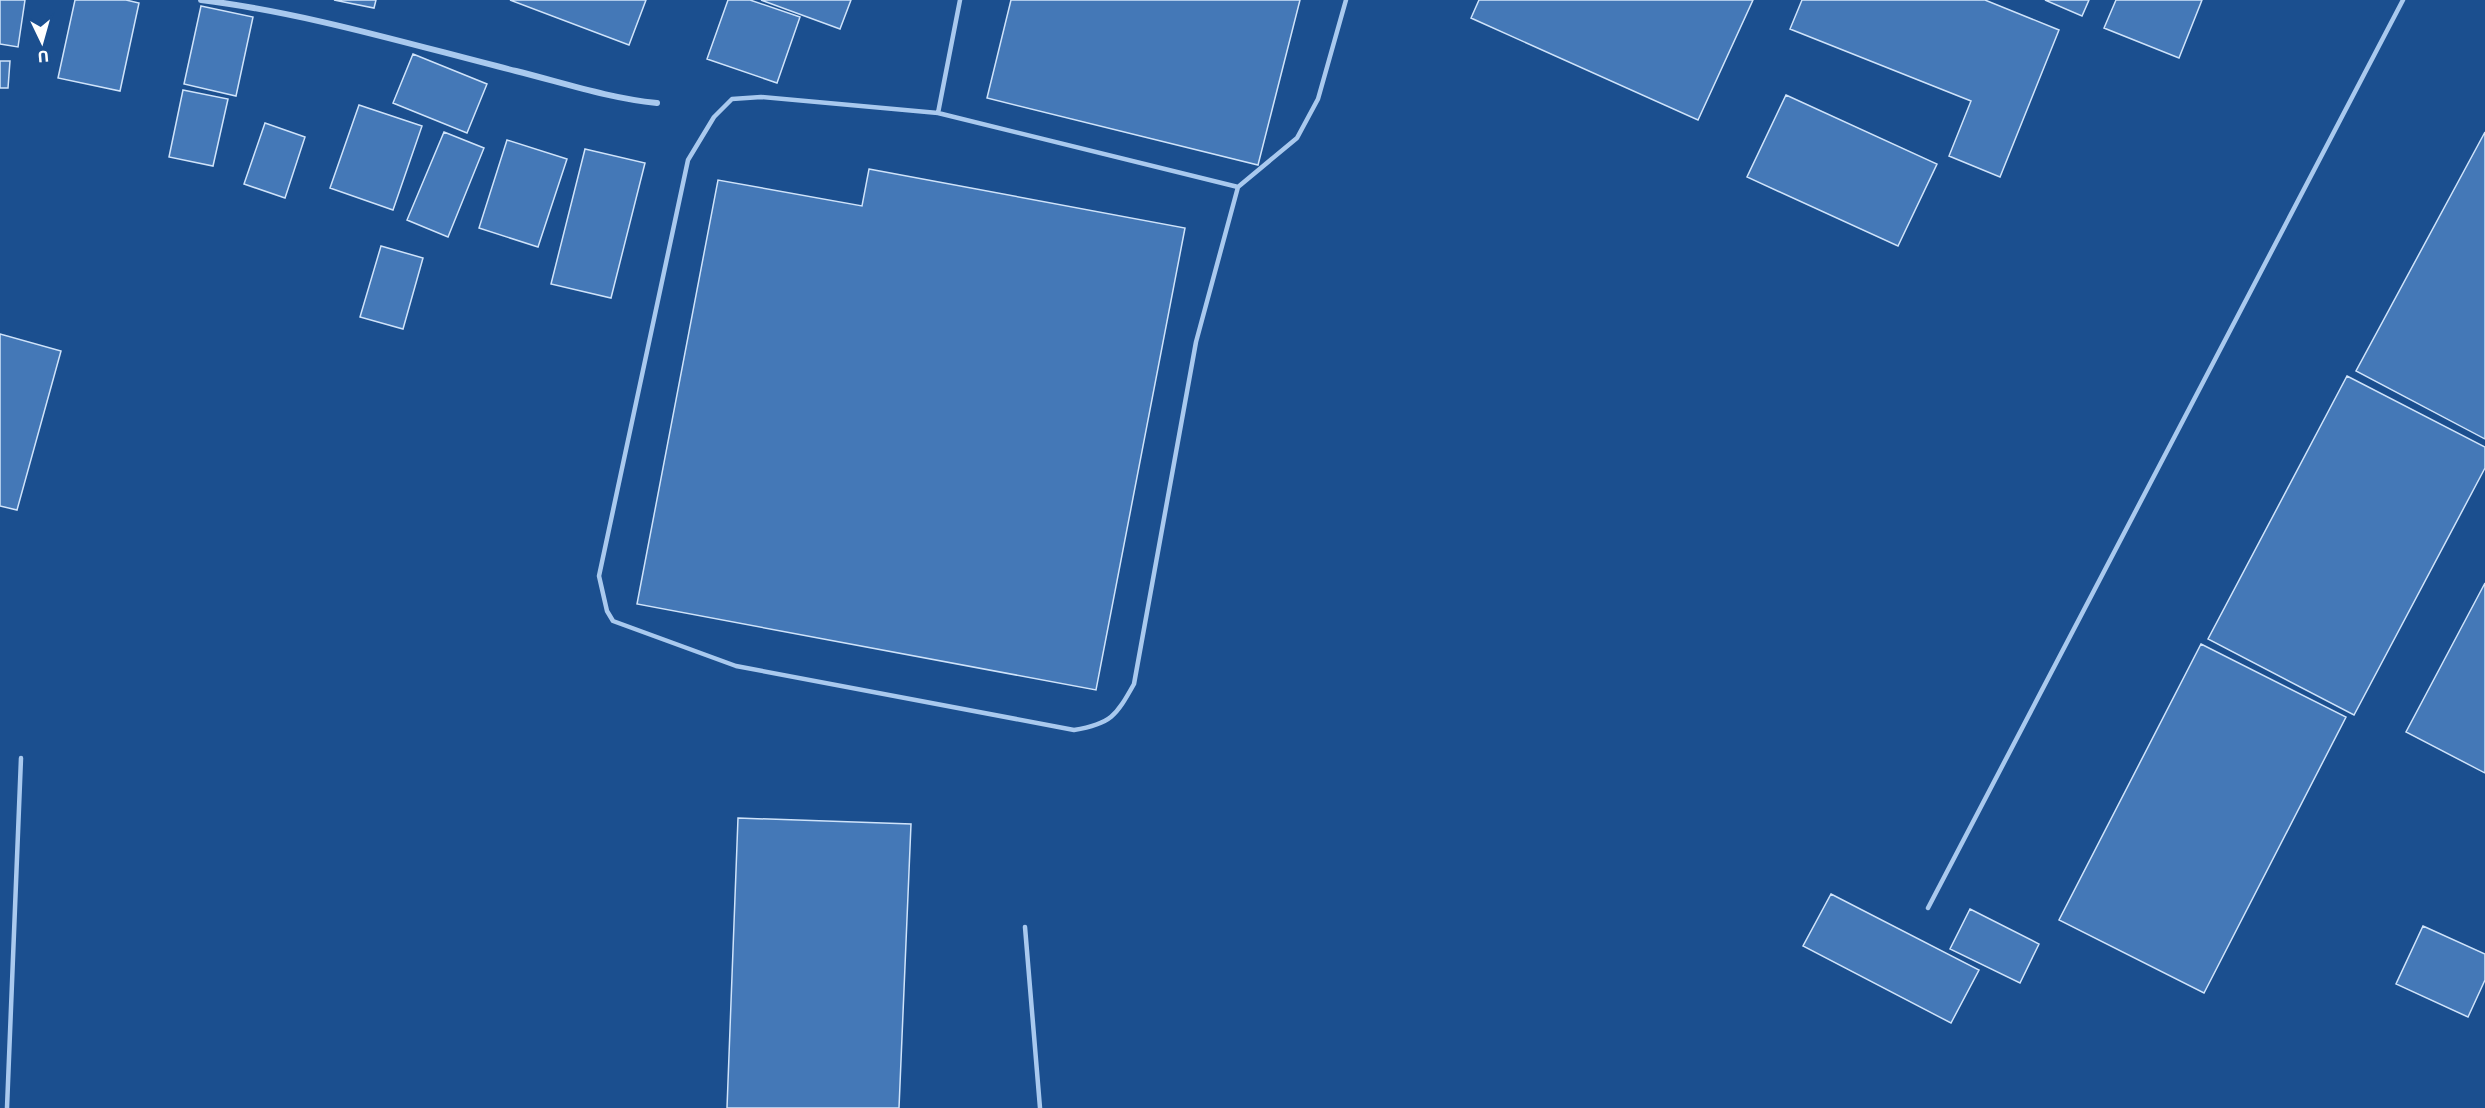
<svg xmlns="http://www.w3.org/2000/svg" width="2485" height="1108" font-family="'Exo 2',sans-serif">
<rect width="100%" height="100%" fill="#1b4f8f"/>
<!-- building -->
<path fill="#4478b7" stroke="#cfe3fa" stroke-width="1.5" d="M0,0h25l-7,47 -18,-3z
M75,0h51l13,3 -19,88 -62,-13z
M334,0h42l-2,8z
M510,0h136l-17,45z
M728,0h22l50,17 -23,66 -70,-24z
M761,0h90l-11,29z
M1011,0h289l-42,165 -271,-67z
M1479,0h274l-55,120 -227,-102z
M1802,0h183l74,30 -59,147 -51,-21 22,-55 -181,-72z
M2045,0h44l-7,16z
M2116,0h86l-23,58 -75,-30z
M201,6l52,11 -17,79 -52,-12z
M413,54l74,30 -20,49 -74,-30z
M0,61h10l-2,27h-8z
M183,90l45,9 -15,67 -44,-9z
M1786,95l151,69 -39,82 -151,-69z
M359,105l63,21 -29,84 -63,-22z
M265,123l40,14 -20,61 -41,-14z
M444,132l40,16 -36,89 -41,-17z
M2485,132v307l-129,-68z
M507,140l60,19 -29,88 -59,-19z
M585,149l60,14 -34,135 -60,-14z
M869,169l316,59 -89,462 -459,-86 81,-424 144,26z
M381,246l42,12 -20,71 -43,-12z
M0,334l61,17 -44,159 -17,-4z
M2347,376l138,71v21l-131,247 -146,-76z
M2485,583v190l-79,-41z
M2201,644l145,73 -142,276 -145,-73z
M738,818l173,6 -12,284h-172z
M1831,894l148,76 -28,53 -148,-77z
M1970,909l69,35 -19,39 -70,-34z
M2423,926l62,28v26l-17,37 -72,-33z"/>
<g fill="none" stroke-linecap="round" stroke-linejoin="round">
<!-- lane -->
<path stroke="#a9c9ee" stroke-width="4.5" d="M761,97l177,16 300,74 -42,155 -62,342c-18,32 -23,40 -60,46l-338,-64 -123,-45 -6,-10 -8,-35 89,-416 26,-43 18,-18z
M938,113l22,-113
M1238,187l59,-49 21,-39 28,-99
M1928,908l475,-908
M1025,927l15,181
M7,1108l14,-350"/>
<!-- street -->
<path stroke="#a9c9ee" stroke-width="6" d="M201,0c106,13 211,45 315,71 48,12 92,27 141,32"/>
</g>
<!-- north arrow -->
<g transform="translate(42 42) rotate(175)" stroke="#1b4f8f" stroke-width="4.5" paint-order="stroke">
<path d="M0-4.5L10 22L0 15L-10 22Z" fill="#ffffff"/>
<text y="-9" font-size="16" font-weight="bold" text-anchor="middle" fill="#ffffff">U</text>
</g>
</svg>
